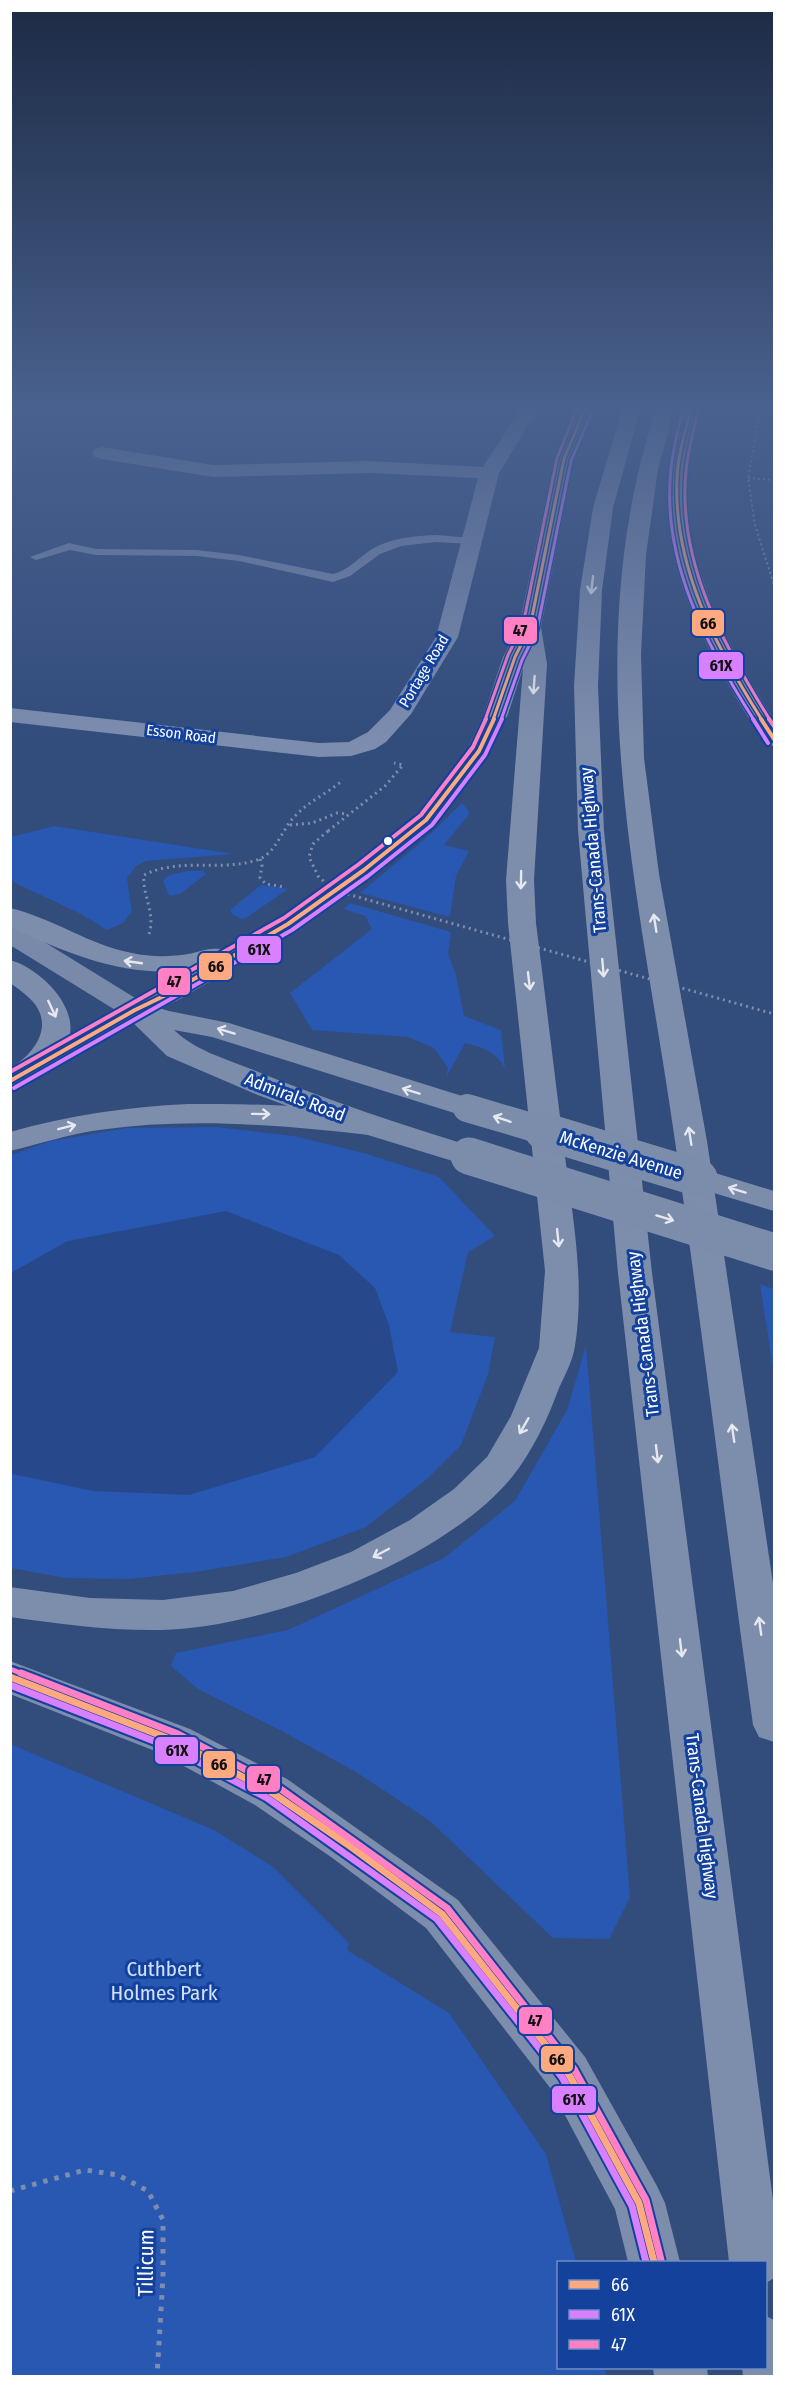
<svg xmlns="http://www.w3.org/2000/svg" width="785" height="2387" font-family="'Fira Sans Condensed',sans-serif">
<rect width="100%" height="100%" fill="#324c7c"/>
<!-- green -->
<path fill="#2858b2" d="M462,803l8,10 -26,32 25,6 -13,25 -6,41 -90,-24 65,-54z
M54,826l180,28 -88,7 -10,5 -9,12 5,33 -9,12 -16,7 -26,-16 -70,-33v-44z
M187,871h17l2,3 -26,20 -11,2 -6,-16 7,-5z
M261,885l27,4 -39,27 -7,3 -9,-4 -3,-5z
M350,903l101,29 -3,22 8,21 8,41 37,14 4,38c-9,-16 -22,-21 -40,-25l-19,35 2,-10 -14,-20 -26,-11 -96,-7 -22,-37 82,-64 -7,-13 -21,-7z
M216,1127l78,9 73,18 72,23 56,59 -27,16 -18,80 45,5 -7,37 -27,71 -34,34 -61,48 -80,30 -91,15 -67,7 -62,-1 -55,-10 -1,-95 58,-232 -57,32v-118l40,-14 76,-13z
M760,1284l14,5v86z
M586,1346l44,551 -21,42 -56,-1 -123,-117 -74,-49 -76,-42 -82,-41 -27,-23 5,-13 112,-23 156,-72 71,-57 52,-91z
M10,1744l204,86 59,37 76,76 -2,7 102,63 97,141 30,108h-18v106h46l3,8h-596z"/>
<!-- water -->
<path fill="#28488c" d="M226,1211l113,44 36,33 14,37 9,47 -83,85 -126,38 -96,-4 -81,-17 -1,-201 57,-32z"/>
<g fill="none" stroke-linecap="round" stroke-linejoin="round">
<!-- path-far2 -->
<path stroke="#7d8daf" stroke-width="2" stroke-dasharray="2 3" stroke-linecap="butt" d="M761,406l-13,72 7,47 19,60
M748,478l26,2"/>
<!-- path-far1 -->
<path stroke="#7d8daf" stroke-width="3" stroke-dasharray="2 4" stroke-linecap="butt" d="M290,825l22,-2 25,-10 11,1
M328,831l57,-45 18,-21 -9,-2
M260,859l2,6 -2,13 6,6 19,3
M149,934c7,-20 -7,-39 -5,-59 36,-18 76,-3 113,-15 19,-6 25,-31 38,-44 14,-15 33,-23 48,-36"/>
<!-- path -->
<path stroke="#7d8daf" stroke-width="5" stroke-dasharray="4.5 7" stroke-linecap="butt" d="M10,2191l75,-21 33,5 30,16 15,29v57l-6,99"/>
<!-- lane -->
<path fill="#7d8daf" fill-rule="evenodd" d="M436,535l36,3 6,3 -6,3 -36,-2 -35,4 -21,8 -30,22 -17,6 -94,-21 -42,-5 -101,-1 -26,-5 -34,10 -6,-3 39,-14 27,6 101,1 42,5 94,19c16,-4 25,-16 39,-25 19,-11 42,-13 64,-14z"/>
<!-- street -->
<path fill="#7d8daf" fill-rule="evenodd" d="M522,406h18l-41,67 -41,164 -47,77 -25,28 -11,7 -24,7 -32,1 -309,-35v-14l309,35 30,-1 19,-10 22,-22 46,-73 42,-159 -109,-5 -156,4 -111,-18 -7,-2 -3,-4 3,-4 7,-2 111,18 156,-4 114,6z"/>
<!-- secondary -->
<path fill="#7889aa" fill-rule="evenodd" d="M10,925l10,2 125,77 5,6 -5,6 -10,3 -10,-3 -115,-71z"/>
<!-- primary -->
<path fill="#7c8dac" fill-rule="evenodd" d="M135,1001l34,10 60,12 249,78 5,7 -5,7 -11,2 -255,-80 -38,-7c21,20 49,28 77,39 75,31 152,56 229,80l5,7 -5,7 -11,3 -111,-34 -100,-37 -91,-39 -47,-46 5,-6z
M699,1168l75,23v20l-87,-26 -4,-7 4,-7z"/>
<!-- highway -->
<path fill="#7d8dac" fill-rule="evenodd" d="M577,406h18l-21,53 -33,168 6,37 -13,216 2,43c10,78 19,156 29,233 8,63 20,127 10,190 -2,14 -10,29 -16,42 -11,30 -26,63 -47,89 -68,83 -244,151 -351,153 -51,1 -100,-6 -151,-13v-30l80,11 73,2 70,-9 63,-18 55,-21 59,-32 44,-31 33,-32 24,-41 28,-68 6,-77 -37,-348 -2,-43 17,-212 -15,46 -17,37 -56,75 -61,50 -76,54 -118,69 -35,17 -124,72 -11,2v-22c20,-11 41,-35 28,-59 -5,-10 -18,-19 -28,-26v-23c29,8 65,43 60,74l116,-63c-66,5 -117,-17 -176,-44v-19c43,10 79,37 122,45 18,4 38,4 56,1 12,-2 23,-8 36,-4l54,-32 76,-54 63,-50 50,-64 17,-36 19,-57 16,-30 35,-168z
M623,406h18l-28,102 -11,82 -4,96 6,145 48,442 122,935v70l-8,5v-21h-37l-111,-989 -40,-442 -4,-145 6,-96 13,-82z
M657,406h18l-17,63 -12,86 -5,99 3,104 15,116 48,267 67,449v152l-15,-5 -6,-12c-27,-195 -50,-390 -78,-584 -35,-247 -100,-488 -18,-735z
M683,406h18l-14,71 1,44 6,34 23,65 33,61 24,40v25l-9,-2 -3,-5c-50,-79 -102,-165 -94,-262 1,-24 9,-47 15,-71z
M188,1104c59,0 136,0 192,14l5,7 -5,7 -11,3c-90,-10 -180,-18 -270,-5 -30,4 -59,14 -89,21v-19c59,-17 117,-25 178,-28z
M10,1661l180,68 97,50 171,121 127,157 72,129 8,17 15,59h-52l-13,-53 -64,-120 -125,-161 -95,-71 -76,-52 -95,-52 -150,-59z
M766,2316l8,4v56h-31l-1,-8h24z
M653,2368h54l1,8h-54z"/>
<!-- path-bridge -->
<path stroke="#7d8daf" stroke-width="3" stroke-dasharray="2 4" stroke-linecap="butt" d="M328,831l-15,13 -4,13 9,19 15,14 441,124"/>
<!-- primary-bridge-far1 -->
<path stroke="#7c8dac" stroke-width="28" d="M467,1108l81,24"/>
<!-- primary-bridge -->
<path stroke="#7c8dac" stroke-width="37" d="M543,1131l156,47
M469,1156l305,96"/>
<defs>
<path id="bus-1-far2" d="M692,406c-6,23 -14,47 -15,72 -4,89 39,169 85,242
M493,720l22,-63 15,-30 34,-168 22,-53"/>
<path id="bus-1-far1" d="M761,719l13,20
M10,1081l125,-71 35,-17 118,-69 76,-54 62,-50 53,-69 15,-32"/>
<path id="bus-1" d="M10,1677l165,64 96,51 76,52 95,70 126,159 71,130 15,59"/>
<path id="bus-2-far2" d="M684,406c-5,21 -11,41 -13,63 -10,91 35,176 83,251
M501,720l21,-60 15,-30 34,-169 22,-52"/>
<path id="bus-2-far1" d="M753,719l15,24
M14,1088l278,-158 76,-54 64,-51 53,-70 17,-36"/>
<path id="bus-2" d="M10,1685l162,63 95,50 170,121 125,158 70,129 14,56"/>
<path id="bus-3-far3" d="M699,408c-5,21 -11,42 -13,63 -9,91 38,175 84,249
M485,720l23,-65 15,-30 34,-167 21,-52"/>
<path id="bus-3-far2" d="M769,719l5,7
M10,1072l274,-154 75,-54 62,-49 52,-68 13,-28"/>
<path id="bus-3-far1" d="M13,1670l12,5"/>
<path id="bus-3" d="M21,1673l157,61 97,51 172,123 127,161 72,131 15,60"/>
</defs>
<!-- bus-1-far2 casing -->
<use href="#bus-1-far2" stroke="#13419c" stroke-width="6"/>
<!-- bus-1-far1 casing -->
<use href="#bus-1-far1" stroke="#13419c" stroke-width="8"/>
<!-- bus-1 casing -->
<use href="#bus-1" stroke="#13419c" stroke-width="11"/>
<!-- bus-2-far2 casing -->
<use href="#bus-2-far2" stroke="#13419c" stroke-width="6"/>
<!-- bus-2-far1 casing -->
<use href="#bus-2-far1" stroke="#13419c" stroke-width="8"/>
<!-- bus-2 casing -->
<use href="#bus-2" stroke="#13419c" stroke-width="11"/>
<!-- bus-3-far3 casing -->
<use href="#bus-3-far3" stroke="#13419c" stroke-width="6"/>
<!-- bus-3-far2 casing -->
<use href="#bus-3-far2" stroke="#13419c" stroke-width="8"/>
<!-- bus-3-far1 casing -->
<use href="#bus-3-far1" stroke="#13419c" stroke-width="10"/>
<!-- bus-3 casing -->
<use href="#bus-3" stroke="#13419c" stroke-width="11"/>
<!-- bus-1-far2 -->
<use href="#bus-1-far2" stroke="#ffa980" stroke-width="3"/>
<!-- bus-1-far1 -->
<use href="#bus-1-far1" stroke="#ffa980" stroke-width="4"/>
<!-- bus-1 -->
<use href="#bus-1" stroke="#ffa980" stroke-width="7"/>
<!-- bus-2-far2 -->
<use href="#bus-2-far2" stroke="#d880ff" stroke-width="3"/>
<!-- bus-2-far1 -->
<use href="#bus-2-far1" stroke="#d880ff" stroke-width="4"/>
<!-- bus-2 -->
<use href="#bus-2" stroke="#d880ff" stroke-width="7"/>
<!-- bus-3-far3 -->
<use href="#bus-3-far3" stroke="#ff80c5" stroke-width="3"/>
<!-- bus-3-far2 -->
<use href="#bus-3-far2" stroke="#ff80c5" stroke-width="4"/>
<!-- bus-3-far1 -->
<use href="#bus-3-far1" stroke="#ff80c5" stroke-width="5"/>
<!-- bus-3 -->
<use href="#bus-3" stroke="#ff80c5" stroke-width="7"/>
</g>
<!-- one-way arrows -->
<defs><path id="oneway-shaft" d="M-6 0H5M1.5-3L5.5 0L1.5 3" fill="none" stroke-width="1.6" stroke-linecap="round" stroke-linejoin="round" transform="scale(1.5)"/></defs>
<g stroke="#e5e8ee">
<use href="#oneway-shaft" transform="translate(592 585) rotate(97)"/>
<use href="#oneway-shaft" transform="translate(534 685) rotate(94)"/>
<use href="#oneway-shaft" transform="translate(521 880) rotate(91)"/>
<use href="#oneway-shaft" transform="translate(655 923) rotate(-99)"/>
<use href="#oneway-shaft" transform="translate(133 962) rotate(-172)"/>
<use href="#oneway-shaft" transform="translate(603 968) rotate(85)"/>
<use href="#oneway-shaft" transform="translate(529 981) rotate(83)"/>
<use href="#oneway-shaft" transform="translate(52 1009) rotate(65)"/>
<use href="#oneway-shaft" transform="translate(226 1031) rotate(-163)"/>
<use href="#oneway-shaft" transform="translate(411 1091) rotate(-163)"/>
<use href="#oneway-shaft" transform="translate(261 1114) rotate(1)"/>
<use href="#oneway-shaft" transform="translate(502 1119) rotate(-162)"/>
<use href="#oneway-shaft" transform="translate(67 1127) rotate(-14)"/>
<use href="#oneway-shaft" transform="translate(690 1136) rotate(-99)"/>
<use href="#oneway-shaft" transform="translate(737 1190) rotate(-163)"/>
<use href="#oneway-shaft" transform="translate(665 1218) rotate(17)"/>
<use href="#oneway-shaft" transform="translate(558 1238) rotate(84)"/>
<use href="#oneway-shaft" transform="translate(524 1426) rotate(120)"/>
<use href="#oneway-shaft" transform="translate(733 1433) rotate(-98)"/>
<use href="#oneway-shaft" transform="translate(657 1454) rotate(83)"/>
<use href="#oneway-shaft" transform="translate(381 1553) rotate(152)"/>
<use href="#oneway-shaft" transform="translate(760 1626) rotate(-98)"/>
<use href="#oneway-shaft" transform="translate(681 1648) rotate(83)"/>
</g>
<!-- sky -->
<linearGradient id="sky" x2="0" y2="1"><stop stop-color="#1c2a44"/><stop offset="0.55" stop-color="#49618e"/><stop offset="1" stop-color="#49618e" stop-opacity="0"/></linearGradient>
<rect width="785" height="740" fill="url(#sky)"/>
<!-- markers -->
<circle fill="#fff" stroke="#13419c" stroke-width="2" cx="388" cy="841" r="5"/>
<g text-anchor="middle" stroke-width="6" stroke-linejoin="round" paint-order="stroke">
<!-- far-street labels -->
<g font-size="15" fill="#fff" stroke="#13419c">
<text transform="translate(424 671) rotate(-59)" y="5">Portage Road</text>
<text transform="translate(181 734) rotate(7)" y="5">Esson Road</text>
</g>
<!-- street labels -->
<g font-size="18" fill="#fff" stroke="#13419c">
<text transform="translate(593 850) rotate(-95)" y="6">Trans-Canada Highway</text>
<text transform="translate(295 1097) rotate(21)" y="6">Admirals Road</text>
<text transform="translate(621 1155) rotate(17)" y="6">McKenzie Avenue</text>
<text transform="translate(643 1334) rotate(-97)" y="6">Trans-Canada Highway</text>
<text transform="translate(702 1816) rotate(83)" y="6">Trans-Canada Highway</text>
</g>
<!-- near-park labels -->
<g font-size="21" fill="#d1e1fd" stroke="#13419c">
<text x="164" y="1976">Cuthbert<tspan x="164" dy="24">Holmes Park</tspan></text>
</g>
<!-- near-street labels -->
<g font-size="21" fill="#fff" stroke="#13419c">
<text transform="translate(146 2263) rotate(-89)" y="7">Tillicum</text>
</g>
</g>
<g stroke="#13419c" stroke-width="2">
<rect x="691" y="609" width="34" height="28" rx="6" fill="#ffa980"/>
<rect x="503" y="616" width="35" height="29" rx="6" fill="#ff80c5"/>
<rect x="698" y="651" width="46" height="29" rx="6" fill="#d880ff"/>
<rect x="236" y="935" width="46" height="29" rx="6" fill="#d880ff"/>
<rect x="198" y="952" width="35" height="29" rx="6" fill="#ffa980"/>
<rect x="157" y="967" width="34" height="29" rx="6" fill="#ff80c5"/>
<rect x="154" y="1736" width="45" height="29" rx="6" fill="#d880ff"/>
<rect x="202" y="1750" width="34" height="29" rx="6" fill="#ffa980"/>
<rect x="246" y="1765" width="35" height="28" rx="6" fill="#ff80c5"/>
<rect x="518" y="2006" width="35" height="29" rx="6" fill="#ff80c5"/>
<rect x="540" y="2045" width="34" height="28" rx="6" fill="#ffa980"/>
<rect x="551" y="2085" width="46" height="29" rx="6" fill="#d880ff"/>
</g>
<g font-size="16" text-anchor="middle" font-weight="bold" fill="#111">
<text x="708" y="629">66</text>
<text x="520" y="636">47</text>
<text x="721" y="671">61X</text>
<text x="259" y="955">61X</text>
<text x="216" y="972">66</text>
<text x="174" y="987">47</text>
<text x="177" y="1756">61X</text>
<text x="219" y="1770">66</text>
<text x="264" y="1785">47</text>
<text x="535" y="2026">47</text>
<text x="557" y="2065">66</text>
<text x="574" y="2105">61X</text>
</g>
<!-- border -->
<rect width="785" height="2387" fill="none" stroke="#ffffff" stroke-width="24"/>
<!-- legend -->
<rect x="557" y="2261" width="210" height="108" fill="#13419c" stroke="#718dc4" stroke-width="1.5"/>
<rect x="569" y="2280" width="30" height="9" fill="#ffa980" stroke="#718dc4" stroke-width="1.5"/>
<text x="611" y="2291" font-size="18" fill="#ffffff">66</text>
<rect x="569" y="2310" width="30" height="9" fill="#d880ff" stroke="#718dc4" stroke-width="1.5"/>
<text x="611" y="2321" font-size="18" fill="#ffffff">61X</text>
<rect x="569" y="2340" width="30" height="9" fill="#ff80c5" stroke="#718dc4" stroke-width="1.5"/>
<text x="611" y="2351" font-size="18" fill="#ffffff">47</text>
</svg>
